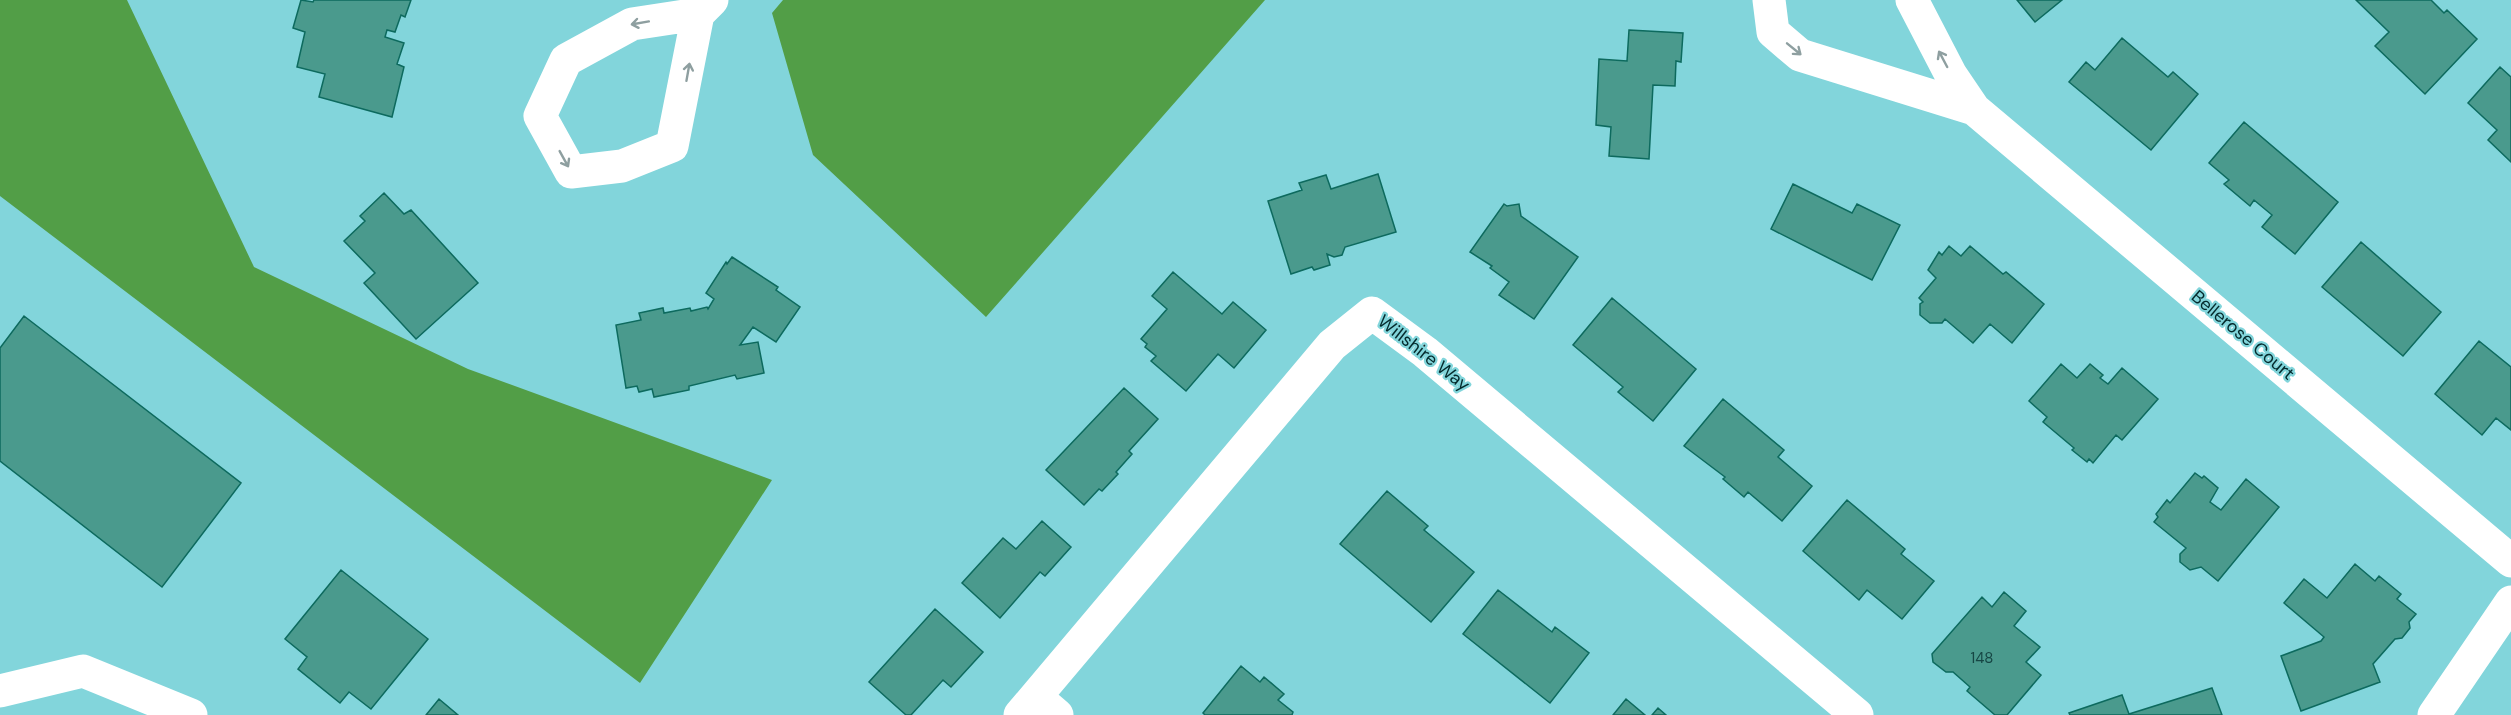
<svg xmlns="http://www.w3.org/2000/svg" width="2511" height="715" font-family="'DM Sans',sans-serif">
<rect width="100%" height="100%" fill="#82d5db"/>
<!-- forest -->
<path fill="#529e47" d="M0,0h127l127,267 214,102 304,111 -132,203 -640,-487z
M783,0h482l-279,317 -173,-162 -41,-142z"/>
<!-- building -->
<path fill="#4a9a8d" stroke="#0d6a5e" stroke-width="1.5" d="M301,0l12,2 1,-2h97l-6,17 -4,-2 -6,17 -8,-2 -2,7 19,6 -7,21 7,3 -12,50 -73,-20 6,-23 -28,-7 8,-35 -12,-4z
M2017,0h45l-27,22z
M2356,0h75l13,13 3,-3 30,29 -52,55 -50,-48 14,-14z
M1629,30l54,3 -2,29 -5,-1 -1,25 -22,-1 -4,74 -40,-3 2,-29 -15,-2 3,-66 28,2z
M2122,38l46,39 5,-5 25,22 -47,56 -82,-68 17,-20 9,8z
M2500,67l11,10v85l-23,-22 9,-10 -29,-27z
M2244,122l94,80 -43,52 -33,-27 10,-12 -18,-15 -4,6 -26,-22 5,-4 -20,-17z
M1378,174l18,58 -51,15 -3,8 -8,2 -7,-3 3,11 -16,5 -2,-3 -21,7 -23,-73 34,-11 -3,-7 27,-8 5,14z
M1793,184l59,29 5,-9 43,21 -28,55 -101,-51z
M384,193l20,21 7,-4 67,73 -62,56 -52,-56 11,-10 -31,-32 21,-20 -5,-5z
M1504,204l3,2 12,-2 2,12 57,41 -44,62 -35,-24 10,-13 -19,-14 2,-2 -22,-14z
M2361,242l80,70 -38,44 -81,-69z
M1949,246l12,10 9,-10 33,28 3,-2 38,32 -32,39 -22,-19 -17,19 -28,-24 -3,4h-12l-10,-8v-11l3,-2 -4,-4 17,-20 -8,-8 11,-18 3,3z
M732,257l46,30 -2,3 24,17 -24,35 -23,-15 -13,18 18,-3 6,31 -27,6 -2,-4 -46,11v4l-35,7 -2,-8 -13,3 -2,-6 -11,2 -10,-63 25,-5 -2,-7 24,-5 1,5 26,-5 1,3 16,-4 1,2 6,-10 -8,-6 20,-31 1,2z
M1173,272l49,42 11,-12 33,28 -32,38 -16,-14 -32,37 -35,-30 5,-5 -11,-9 2,-3 -6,-5 26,-30 -15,-13z
M1612,298l84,71 -43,52 -35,-29 5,-5 -50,-42z
M24,316l217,167 -79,104 -162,-126v-113z
M2479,341l32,26v63l-15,-12 -14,17 -47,-41z
M2061,364l16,14 13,-14 13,11 -3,3 8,6 14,-16 36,31 -36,41 -6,-5 -23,28 -4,-4 -2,3 -15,-12 2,-2 -31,-26 4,-5 -18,-16z
M1124,388l34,31 -29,32 3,3 -16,18 2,2 -16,17 -3,-2 -15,16 -38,-35z
M1723,399l61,51 -6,7 34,29 -30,35 -34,-29 -4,5 -21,-18 2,-2 -41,-31z
M2195,473l7,5 2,-2 14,12 -8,14 11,8 25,-31 33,28 -61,74 -17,-14 -11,3 -10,-8v-8l6,-6 -32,-26 4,-5 -2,-3 11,-14 3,3z
M1387,491l41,35 -4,4 50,42 -43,50 -91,-78z
M1847,500l58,49 -4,5 33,27 -32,38 -35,-29 -8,10 -56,-49z
M1042,521l29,26 -26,29 -5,-4 -40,46 -38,-35 41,-45 13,11z
M2355,564l20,17 4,-5 22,18 -4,5 19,15 -7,8 1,6 -8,10 -7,1 -22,25 7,18 -79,29 -20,-55 40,-15 3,-4 -40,-34 20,-24 23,19z
M341,570l87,69 -57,70 -22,-17 -9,11 -42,-34 9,-12 -22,-18z
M1498,590l54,42 3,-5 34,26 -39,50 -87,-69z
M2004,592l22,19 -12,15 26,21 -14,15 15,13 -34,40h-12l-28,-24 3,-4 -17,-15h-7l-13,-10 -1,-8 50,-57 10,10z
M935,609l48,43 -32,35 -8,-7 -32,35h-5l-37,-33z
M1241,666l19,16 4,-5 20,17 -6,6 15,12 -1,3h-87l-2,-2z
M2212,688l10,27h-152l-1,-2 53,-18 7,19z
M439,699l19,16h-32z
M1626,699l19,16h-32z
M1658,708l8,7h-14z"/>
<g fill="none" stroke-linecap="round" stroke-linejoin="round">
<!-- minor -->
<path stroke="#fff" stroke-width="33" d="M1769,0l4,32 27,23 174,54
M1912,0l39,75 23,34 537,452
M698,14l-66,10 -66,36 -26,56 31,56 51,-6 50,-20 26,-132 14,-14
M0,691l83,-20 108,44
M1036,697l21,18
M1020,715l312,-370 40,-32 53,39 432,363
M2434,715l77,-113"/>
</g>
<!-- one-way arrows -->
<defs><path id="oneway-shaft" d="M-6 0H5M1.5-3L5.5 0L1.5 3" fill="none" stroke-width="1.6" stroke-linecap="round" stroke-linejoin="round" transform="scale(1.5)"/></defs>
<g stroke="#8e9fa0">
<use href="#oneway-shaft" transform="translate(640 23) rotate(170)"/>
<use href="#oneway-shaft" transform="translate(1794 49) rotate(39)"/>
<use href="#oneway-shaft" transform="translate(1943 59) rotate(-118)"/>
<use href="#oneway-shaft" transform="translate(688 72) rotate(-80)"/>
<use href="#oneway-shaft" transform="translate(564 159) rotate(61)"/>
</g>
<g text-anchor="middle" stroke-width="4.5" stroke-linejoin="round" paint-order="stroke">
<!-- number labels -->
<g font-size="15" fill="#164644">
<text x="1982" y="663">148</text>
</g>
<!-- street labels -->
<g font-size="18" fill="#042a2c" stroke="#82d5db">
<text transform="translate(2243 335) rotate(40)" y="6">Bellerose Court</text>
<text transform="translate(1424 353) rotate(38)" y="6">Willshire Way</text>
</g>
</g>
</svg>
